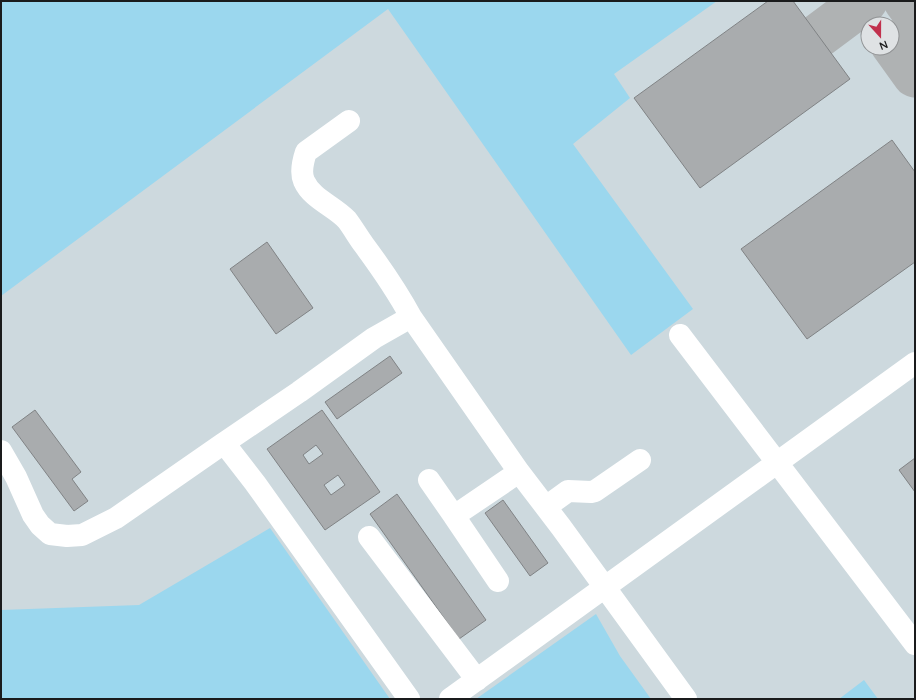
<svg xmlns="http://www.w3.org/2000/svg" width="916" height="700" font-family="Quicksand,sans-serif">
<rect width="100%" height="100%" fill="#dfe2e4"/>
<!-- built -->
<path fill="#cdd9de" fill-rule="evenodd" d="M332,1h583v698h-914v-459zM868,24h24v24h-24z"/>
<!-- green -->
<path fill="#9bd7ee" d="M1,1h716l-103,73 16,24 -57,46 120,165 -62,46 -243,-346 -387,287z
M270,528l120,171h-389v-89l138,-5z
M596,614l24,42 31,43h-175z
M864,680l14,19h-39z"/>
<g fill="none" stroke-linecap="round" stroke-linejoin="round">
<!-- taxiway -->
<path stroke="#afb2b3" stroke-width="45" d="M906,1l9,12
M818,36l47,-35
M892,43l23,32"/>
</g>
<!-- building -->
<path fill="#a9acae" stroke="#808385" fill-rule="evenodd" d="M768,1h25l57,78 -150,109 -66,-90z
M892,140l23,32v90l-108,77 -66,-90z
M267,242l46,66 -37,26 -46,-65z
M390,356l12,17 -65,46 -12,-17z
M35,410l46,62 -9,7 16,22 -14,10 -62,-84z
M322,410l58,82 -55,38 -58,-81zM316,445l7,9 -14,10 -6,-9zM338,475l7,10 -14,10 -7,-10z
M915,458v34l-16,-22z
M397,494l89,126 -27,19 -89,-125z
M503,500l45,63 -18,13 -45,-63z"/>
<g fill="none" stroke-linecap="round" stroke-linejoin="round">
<!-- minor -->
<path stroke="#fff" stroke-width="22" d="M349,121l-43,31c-3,9 -6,20 -2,29 8,18 30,25 43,39 6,8 11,17 17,25 17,23 33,46 47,72
M680,335l235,309
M224,443l75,-51 75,-54 37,-21 108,155 42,55 125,172
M1,451l15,26 17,38 7,10 10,9 17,2 15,-1 34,-17 108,-75 31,40 154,216
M429,480l25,36
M546,507l22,-16 23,1 4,-1 45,-31
M369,537l108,143
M498,581l-44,-65 65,-44
M450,699l465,-336"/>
</g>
<!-- border -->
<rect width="916" height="700" fill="none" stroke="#1a1b1c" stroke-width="4"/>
<!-- north arrow -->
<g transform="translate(880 36) rotate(159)"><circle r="19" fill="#dfe2e4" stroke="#909294"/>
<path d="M0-3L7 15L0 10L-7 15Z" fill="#c1314d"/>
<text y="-6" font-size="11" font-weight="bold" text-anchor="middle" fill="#1a1b1c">N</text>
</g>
</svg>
